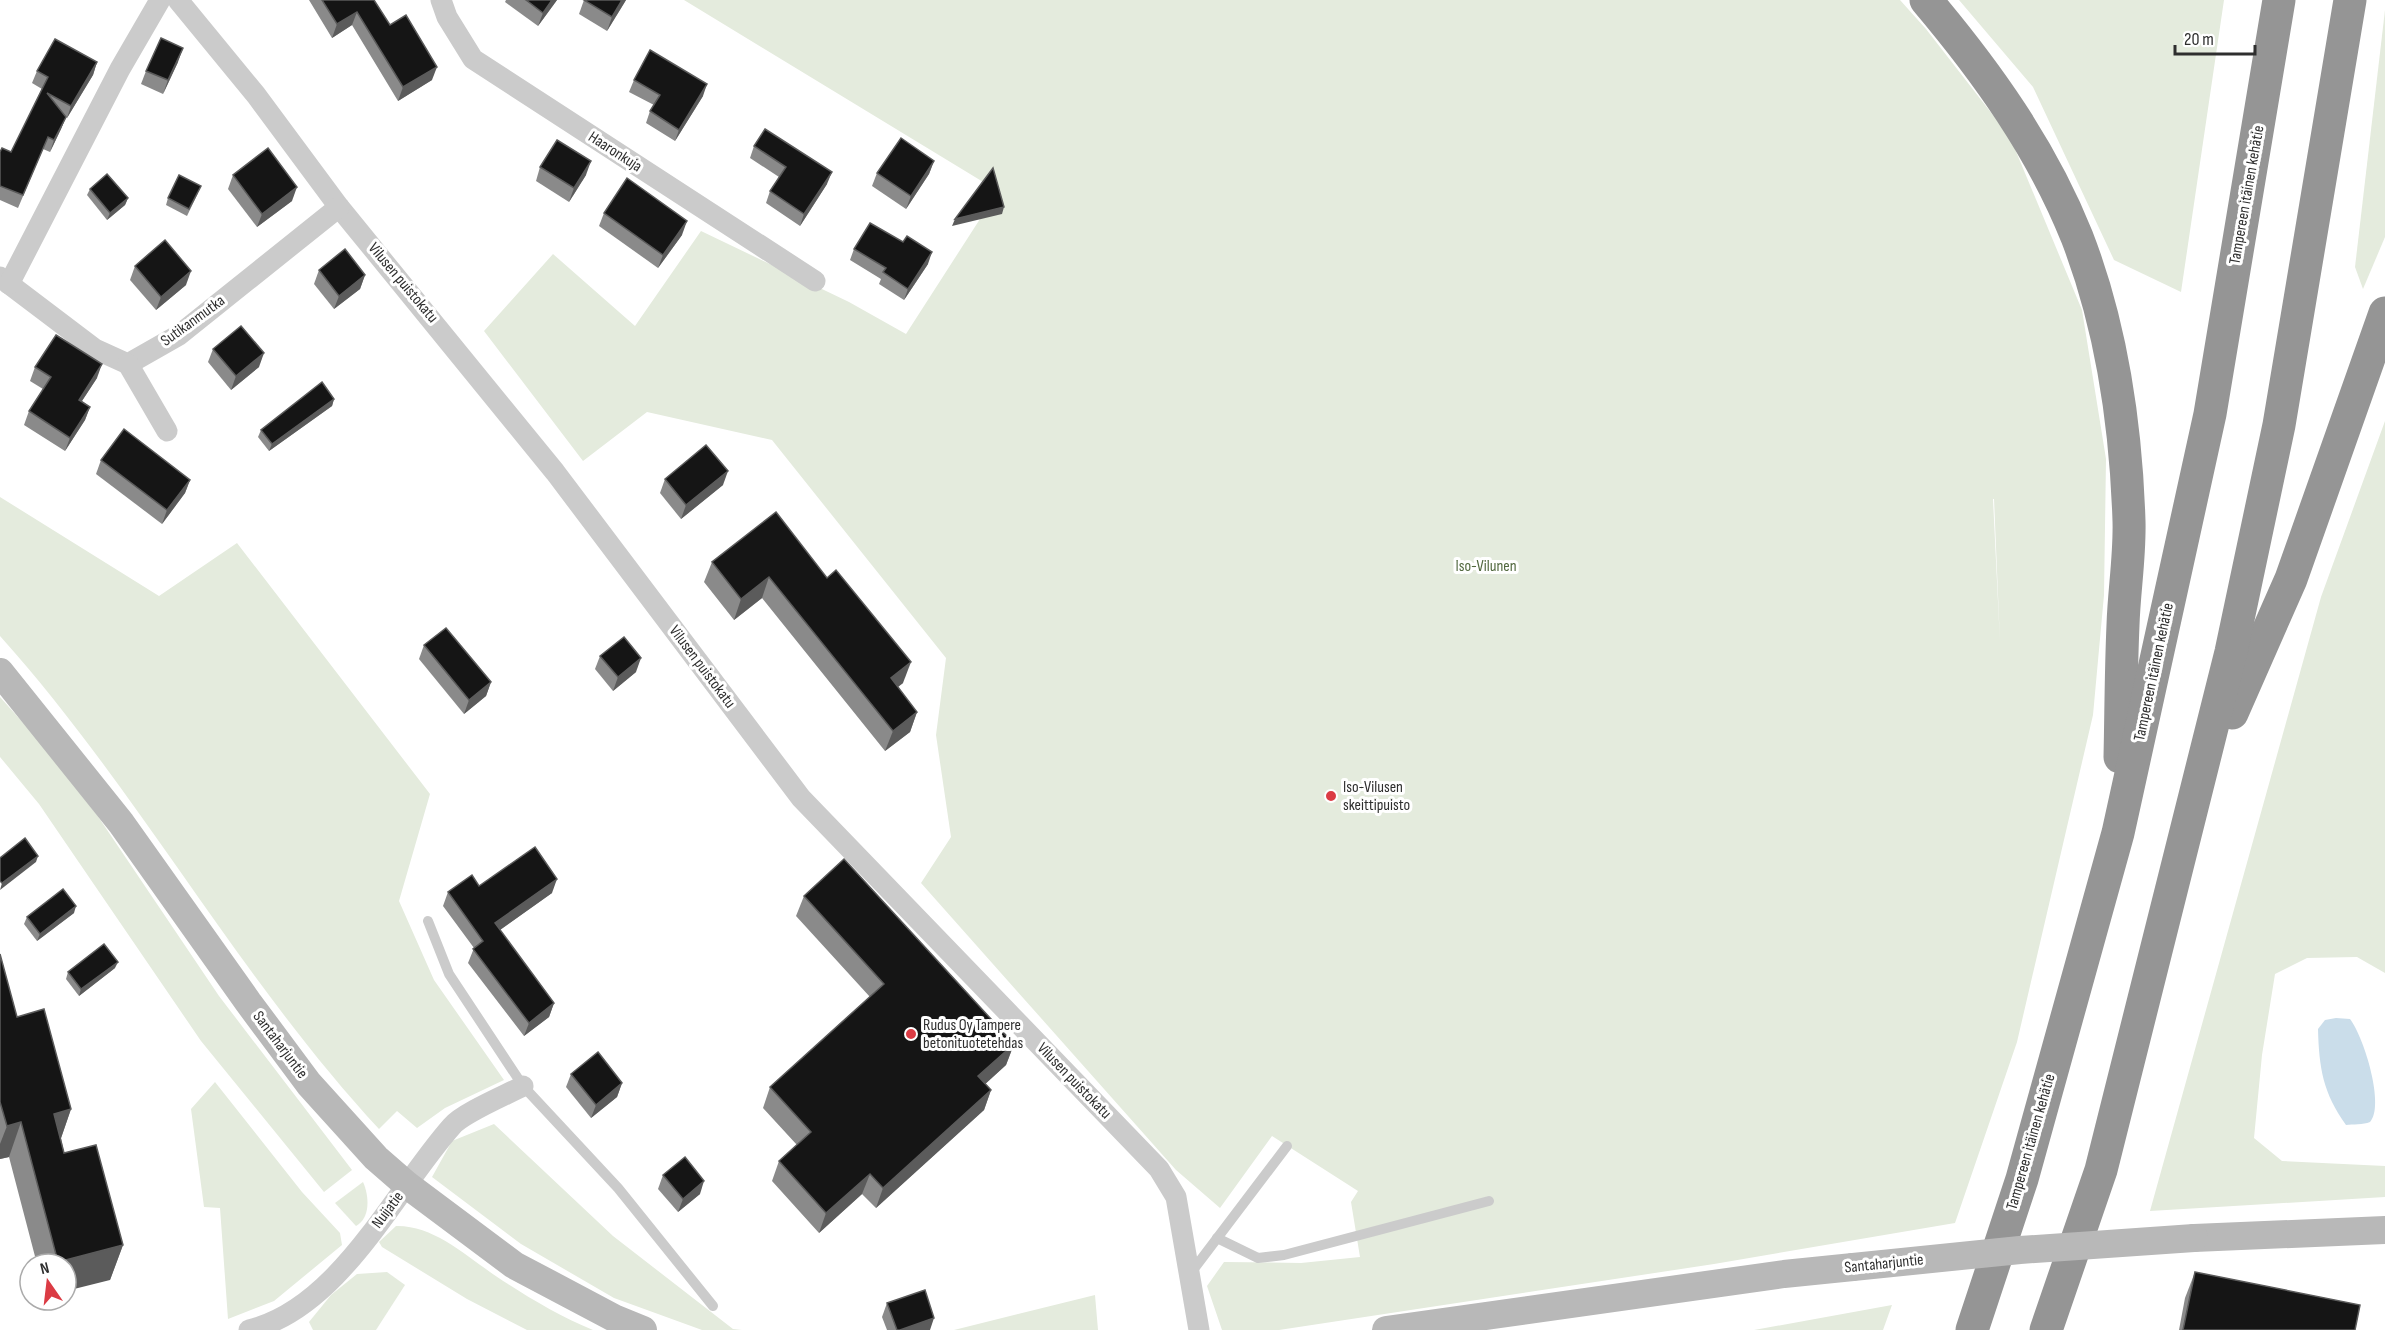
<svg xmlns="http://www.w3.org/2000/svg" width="2385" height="1330" font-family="'Sofia Sans Condensed',sans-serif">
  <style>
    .green { fill: #e4ebdd; fill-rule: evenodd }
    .water { fill: #caddea }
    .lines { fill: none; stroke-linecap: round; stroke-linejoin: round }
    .lane { stroke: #cbcbcb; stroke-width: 10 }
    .street { stroke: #cbcbcb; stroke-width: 21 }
    .secondary { stroke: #b8b8b8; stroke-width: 28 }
    .highway { stroke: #959595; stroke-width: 33 }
    .secondary-bridge { stroke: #b8b8b8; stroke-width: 28 }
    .wall { fill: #8a8a8a }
    .shaded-wall { fill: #5b5b5b }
    .building { fill: #151515; stroke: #5b5b5b; stroke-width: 1.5 }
    .poi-dot { fill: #db3b44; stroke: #fff; stroke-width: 2 }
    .labels { text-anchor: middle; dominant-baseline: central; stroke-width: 6; stroke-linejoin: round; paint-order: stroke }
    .street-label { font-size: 16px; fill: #2e2e2e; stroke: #fff }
    .park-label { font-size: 16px; fill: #51683e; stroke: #fff }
    .poi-label { font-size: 16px; fill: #2e2e2e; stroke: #fff; text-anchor: start }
  </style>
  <rect width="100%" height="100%" fill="#fff"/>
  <g class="green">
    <path d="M 684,0 L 1900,0 L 1926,29 L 2010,137 L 2082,310 L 2106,459 L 2104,595 L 2093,715 L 2017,1042 L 1955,1223 L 1714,1264 L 1279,1330 L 1222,1330 L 1207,1286 L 1224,1262 L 1301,1263 L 1360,1257 L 1351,1202 L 1358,1191 L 1272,1136 L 1220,1208 L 1176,1170 L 921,883 L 951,837 L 936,735 L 946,658 L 772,440 L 647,412 L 583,461 L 484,331 L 553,254 L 635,326 L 701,231 L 849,302 L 906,334 L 998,191 ZM 1993,499 L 1994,499 L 2000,643 Z"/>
    <path d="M 1959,0 L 2224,0 L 2181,292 L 2114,260 L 2033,87 Z"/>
    <path d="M 2385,10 L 2385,237 L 2363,289 L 2355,267 Z"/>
    <path d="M 2385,421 L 2385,973 L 2357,957 L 2307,958 L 2275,974 L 2262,1055 L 2254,1138 L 2282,1161 L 2385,1166 L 2385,1197 L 2150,1211 L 2321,597 Z"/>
    <path d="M 0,497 L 159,596 L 237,543 L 430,794 L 399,901 L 434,980 L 504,1080 L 445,1108 L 417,1128 L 397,1111 L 379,1129 C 238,977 139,791 0,636 Z"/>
    <path d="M 0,697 L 34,735 L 97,815 L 219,996 L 352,1170 L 324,1192 L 201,1041 L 39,804 L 0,757 Z"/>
    <path d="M 215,1082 L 302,1192 L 340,1233 L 342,1245 L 274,1301 L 228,1319 L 220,1208 L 204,1207 L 191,1109 Z"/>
    <path d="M 494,1124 L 613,1236 L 733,1329 L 742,1330 L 702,1330 L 614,1298 L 521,1244 L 432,1177 L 452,1141 Z"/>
    <path d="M 363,1182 C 369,1195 371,1218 356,1226 L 335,1203 Z"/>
    <path d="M 396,1226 C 438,1225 473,1263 508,1284 C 534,1301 564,1318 593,1330 L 527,1330 L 467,1299 L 382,1247 L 379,1242 Z"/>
    <path d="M 387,1272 L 405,1285 L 376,1330 L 313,1330 L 309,1322 L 331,1295 L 357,1274 Z"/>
    <path d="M 1095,1295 L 1098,1330 L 954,1330 Z"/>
    <path d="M 1892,1305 L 1883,1330 L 1754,1330 Z"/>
  </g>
  <path class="water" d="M 2336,1018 L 2350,1019 C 2365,1039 2385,1107 2370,1122 C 2363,1125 2353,1124 2346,1125 C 2323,1093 2319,1068 2318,1029 L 2325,1020 Z"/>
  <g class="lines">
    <g class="lane">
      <path d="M 428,921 L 449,974 L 523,1086 L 618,1188 L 713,1306"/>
      <path d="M 1217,1238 L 1258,1258 L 1284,1255 L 1489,1201"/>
      <path d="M 1190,1274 L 1287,1146"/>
    </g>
    <g class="street">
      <path d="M 178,0 L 256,95 L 339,207 L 555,472 L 801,798 L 1159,1169 L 1176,1197 L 1199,1330"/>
      <path d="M 441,0 L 447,17 L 473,59 L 815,281"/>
      <path d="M 0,277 L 95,349 L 128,364 L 179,335 L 339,207"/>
      <path d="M 9,284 L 120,69 L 160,0"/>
      <path d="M 128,364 L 167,431"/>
      <path d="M 249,1330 C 340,1308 394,1191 452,1126 C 463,1113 506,1095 523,1086"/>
    </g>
    <g class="secondary">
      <path d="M 0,672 L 121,823 L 248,1002 L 309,1084 L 376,1158 L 407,1185 L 514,1265 L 616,1319 L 643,1330"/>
      <path d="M 2194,1238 L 2385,1230"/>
      <path d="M 1386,1330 L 1784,1274 L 1853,1267"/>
    </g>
    <g class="highway">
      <path d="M 1926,0 C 1986,71 2042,149 2077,237 C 2111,325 2126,426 2129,521 C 2130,556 2124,591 2123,625 C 2121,669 2121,713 2120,757"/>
      <path d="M 2232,713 L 2291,579 L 2385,313"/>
      <path d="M 1972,1330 L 2022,1179 L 2118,833 L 2210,414 L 2279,0"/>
      <path d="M 2046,1330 L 2101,1170 L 2231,652 L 2279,425 L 2350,0"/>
    </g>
    <path class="secondary-bridge" d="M 1853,1267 L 2020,1250 L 2194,1238"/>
  </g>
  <g class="wall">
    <path d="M 309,0 L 374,0 L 390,25 L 432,80 L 398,101 L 352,25 L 332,38 Z"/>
    <path d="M 506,0 L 557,0 L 538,26 L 505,2 Z"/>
    <path d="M 584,0 L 626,0 L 607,31 L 579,14 Z"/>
    <path d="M 97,62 L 93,75 L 67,118 L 66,117 L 61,129 L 50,152 L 43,149 L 18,208 L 0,200 L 0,152 L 11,152 L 42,89 L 32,83 L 37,71 Z"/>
    <path d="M 178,62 L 163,94 L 141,84 L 146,71 Z"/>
    <path d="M 634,80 L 703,96 L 675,141 L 646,123 L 650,111 L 654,105 L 629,92 Z"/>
    <path d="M 754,146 L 827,184 L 800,226 L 766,203 L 770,191 L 779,177 L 750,158 Z"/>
    <path d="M 934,161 L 929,174 L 906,209 L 872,186 L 877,173 Z"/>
    <path d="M 540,167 L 586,175 L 569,202 L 536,181 Z"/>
    <path d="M 233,175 L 292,201 L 257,227 L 228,189 Z"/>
    <path d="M 90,189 L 128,198 L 125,205 L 107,220 L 87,195 Z"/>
    <path d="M 198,193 L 187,216 L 166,205 L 168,198 Z"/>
    <path d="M 604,213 L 682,235 L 658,268 L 599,226 Z"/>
    <path d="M 854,249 L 928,264 L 904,300 L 879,284 L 881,279 L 850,260 Z"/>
    <path d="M 135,266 L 186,285 L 156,310 L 130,280 Z"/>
    <path d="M 319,270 L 365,275 L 360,289 L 334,309 L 314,284 Z"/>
    <path d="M 213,349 L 259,367 L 231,390 L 208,362 Z"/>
    <path d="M 35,367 L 97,378 L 82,401 L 90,407 L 85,420 L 65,451 L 24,425 L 29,411 L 43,389 L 30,381 Z"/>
    <path d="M 334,399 L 332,406 L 269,451 L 258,437 L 261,430 Z"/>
    <path d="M 101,460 L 190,480 L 185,493 L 162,524 L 96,474 Z"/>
    <path d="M 665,479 L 723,485 L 681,519 L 660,493 Z"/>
    <path d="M 776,512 L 903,683 L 898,687 L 917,712 L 910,732 L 885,751 L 762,598 L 734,620 L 704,582 L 712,562 Z"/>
    <path d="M 424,645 L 491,682 L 486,696 L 464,714 L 419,659 Z"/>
    <path d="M 600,656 L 636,672 L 613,691 L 595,669 Z"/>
    <path d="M 479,886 L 552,893 L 500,930 L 554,1003 L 549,1017 L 524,1036 L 468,963 L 474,948 L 443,906 L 448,892 Z"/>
    <path d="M 804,896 L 1014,1044 L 1006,1065 L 985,1084 L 991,1090 L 984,1110 L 876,1208 L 862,1194 L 819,1233 L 772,1181 L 779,1161 L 797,1145 L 763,1108 L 770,1087 L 870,997 L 796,916 Z"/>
    <path d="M 74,913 L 37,941 L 24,924 L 27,917 Z"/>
    <path d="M 0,954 L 17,1017 L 71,1109 L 61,1138 L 64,1153 L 123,1245 L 110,1280 L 66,1264 L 37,1264 L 9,1157 L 0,1159 Z"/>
    <path d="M 115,968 L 79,996 L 66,979 L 68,972 Z"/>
    <path d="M 571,1074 L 622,1083 L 617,1097 L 591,1118 L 566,1087 Z"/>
    <path d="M 663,1175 L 700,1194 L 678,1212 L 658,1189 Z"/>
    <path d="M 2195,1272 L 2355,1330 L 2179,1330 L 2185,1298 Z"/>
    <path d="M 887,1303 L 930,1330 L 887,1330 L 882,1317 Z"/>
  </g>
  <g class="shaded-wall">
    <path d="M 552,0 L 557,0 L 538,26 L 543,13 Z"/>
    <path d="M 622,0 L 626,0 L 607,31 L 612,17 Z"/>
    <path d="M 357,12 L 352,25 L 332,38 L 337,24 Z"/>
    <path d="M 183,48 L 178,62 L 163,94 L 168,80 Z"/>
    <path d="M 97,62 L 93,75 L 67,118 L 71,106 Z"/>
    <path d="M 437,67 L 432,80 L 398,101 L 403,87 Z"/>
    <path d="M 707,84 L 703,96 L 675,141 L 679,130 Z"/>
    <path d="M 66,117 L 61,129 L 50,152 L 54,140 Z"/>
    <path d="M 591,161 L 586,175 L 569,202 L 574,188 Z"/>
    <path d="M 934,161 L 929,174 L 906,209 L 911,196 Z"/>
    <path d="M 832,172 L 827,184 L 800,226 L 804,214 Z"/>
    <path d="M 297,187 L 292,201 L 257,227 L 262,214 Z"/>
    <path d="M 128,198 L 125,205 L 107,220 L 110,213 Z"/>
    <path d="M 1004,207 L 1002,214 L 952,226 L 955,219 Z"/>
    <path d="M 687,221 L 682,235 L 658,268 L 663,255 Z"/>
    <path d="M 932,252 L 928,264 L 904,300 L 908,289 Z"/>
    <path d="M 191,271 L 186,285 L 156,310 L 161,297 Z"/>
    <path d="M 365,275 L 360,289 L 334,309 L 339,296 Z"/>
    <path d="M 264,353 L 259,367 L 231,390 L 236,376 Z"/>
    <path d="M 102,364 L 97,378 L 74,413 L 79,400 Z"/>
    <path d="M 334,399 L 332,406 L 269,451 L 272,444 Z"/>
    <path d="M 90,407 L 85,420 L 65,451 L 70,438 Z"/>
    <path d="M 728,471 L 723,485 L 681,519 L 686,505 Z"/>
    <path d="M 190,480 L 185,493 L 162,524 L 167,510 Z"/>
    <path d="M 769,577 L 762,598 L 734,620 L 741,599 Z"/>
    <path d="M 641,658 L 636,672 L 613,691 L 618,677 Z"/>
    <path d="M 911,662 L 903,683 L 883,698 L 891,678 Z"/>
    <path d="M 491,682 L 486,696 L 464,714 L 469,700 Z"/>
    <path d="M 917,712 L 910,732 L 885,751 L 893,731 Z"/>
    <path d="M 38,856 L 36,862 L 0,890 L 2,883 Z"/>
    <path d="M 557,879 L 552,893 L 490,937 L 495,923 Z"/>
    <path d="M 76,906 L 74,913 L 37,941 L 40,934 Z"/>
    <path d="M 118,962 L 115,968 L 79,996 L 81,989 Z"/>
    <path d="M 554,1003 L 549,1017 L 524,1036 L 529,1023 Z"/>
    <path d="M 1014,1044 L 1006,1065 L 971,1097 L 978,1076 Z"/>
    <path d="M 622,1083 L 617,1097 L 591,1118 L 596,1105 Z"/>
    <path d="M 991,1090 L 984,1110 L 876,1208 L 883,1188 Z"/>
    <path d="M 71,1109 L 59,1144 L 54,1114 Z"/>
    <path d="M 21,1122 L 9,1157 L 0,1159 L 0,1144 L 7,1126 Z"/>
    <path d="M 870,1174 L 862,1194 L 819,1233 L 826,1213 Z"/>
    <path d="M 704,1181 L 700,1194 L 678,1212 L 683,1199 Z"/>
    <path d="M 123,1245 L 110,1280 L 66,1291 L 66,1264 L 57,1264 L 58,1262 Z"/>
    <path d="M 934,1318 L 930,1330 L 900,1330 Z"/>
  </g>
  <g class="building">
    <path d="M 322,0 L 374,0 L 390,25 L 406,15 L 437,67 L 403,87 L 357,12 L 337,24 Z"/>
    <path d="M 526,0 L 552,0 L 543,13 Z"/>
    <path d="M 584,0 L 622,0 L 612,17 Z"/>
    <path d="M 161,38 L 183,48 L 168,80 L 146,71 Z"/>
    <path d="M 55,39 L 97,62 L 71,106 L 47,93 L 66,117 L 54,140 L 48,137 L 23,195 L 0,186 L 0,152 L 2,148 L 11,152 L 48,77 L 37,71 Z"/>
    <path d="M 650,50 L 707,84 L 679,130 L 650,111 L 660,95 L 634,80 Z"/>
    <path d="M 765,129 L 832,172 L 804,214 L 770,191 L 786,167 L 754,146 Z"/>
    <path d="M 901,138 L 934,161 L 911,196 L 877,173 Z"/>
    <path d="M 557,140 L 591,161 L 574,188 L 540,167 Z"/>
    <path d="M 268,148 L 297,187 L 262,214 L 233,175 Z"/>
    <path d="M 993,168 L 1004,207 L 955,219 Z"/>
    <path d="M 107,174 L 128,198 L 110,213 L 90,189 Z"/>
    <path d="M 179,175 L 201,186 L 189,209 L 168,198 Z"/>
    <path d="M 627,178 L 687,221 L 663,255 L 604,213 Z"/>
    <path d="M 870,223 L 903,242 L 907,236 L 932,252 L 908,289 L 883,272 L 886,268 L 854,249 Z"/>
    <path d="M 165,240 L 191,271 L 161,297 L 135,266 Z"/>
    <path d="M 345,249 L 365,275 L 339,296 L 319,270 Z"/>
    <path d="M 241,326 L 264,353 L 236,376 L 213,349 Z"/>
    <path d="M 56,335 L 102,364 L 79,400 L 90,407 L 70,438 L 29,411 L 51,377 L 35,367 Z"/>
    <path d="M 322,382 L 334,399 L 272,444 L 261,430 Z"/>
    <path d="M 124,429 L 190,480 L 167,510 L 101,460 Z"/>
    <path d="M 706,445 L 728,471 L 686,505 L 665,479 Z"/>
    <path d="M 776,512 L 827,578 L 836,570 L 911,662 L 891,678 L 917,712 L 893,731 L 769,577 L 741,599 L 712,562 Z"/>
    <path d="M 446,628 L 491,682 L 469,700 L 424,645 Z"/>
    <path d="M 624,637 L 641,658 L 618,677 L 600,656 Z"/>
    <path d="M 25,838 L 38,856 L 2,883 L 0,881 L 0,858 Z"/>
    <path d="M 535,847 L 557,879 L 495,923 L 554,1003 L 529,1023 L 473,949 L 483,941 L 448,892 L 472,875 L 479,886 Z"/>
    <path d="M 844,859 L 1014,1044 L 978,1076 L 991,1090 L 883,1188 L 870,1174 L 826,1213 L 779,1161 L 811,1132 L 770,1087 L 884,984 L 804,896 Z"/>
    <path d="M 63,889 L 76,906 L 40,934 L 27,917 Z"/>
    <path d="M 104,944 L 118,962 L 81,989 L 68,972 Z"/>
    <path d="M 0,954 L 17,1017 L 44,1009 L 71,1109 L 54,1114 L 64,1153 L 96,1145 L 123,1245 L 58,1262 L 21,1122 L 7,1126 L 0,1102 Z"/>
    <path d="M 598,1052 L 622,1083 L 596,1105 L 571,1074 Z"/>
    <path d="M 685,1157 L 704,1181 L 683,1199 L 663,1175 Z"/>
    <path d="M 2195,1272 L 2360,1305 L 2355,1330 L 2183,1330 Z"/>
    <path d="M 925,1290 L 934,1318 L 900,1330 L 897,1330 L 887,1303 Z"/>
  </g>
  <g class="poi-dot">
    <circle cx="1331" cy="796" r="6"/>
    <circle cx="911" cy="1034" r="6"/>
  </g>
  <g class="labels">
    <g class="street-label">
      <text transform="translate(615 152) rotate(33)">Haaronkuja</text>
      <text transform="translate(2247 195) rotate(-80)">Tampereen itäinen kehätie</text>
      <text transform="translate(403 283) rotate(50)">Vilusen puistokatu</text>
      <text transform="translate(193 321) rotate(-36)">Sutikanmutka</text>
      <text transform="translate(702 667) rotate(53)">Vilusen puistokatu</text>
      <text transform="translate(2154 672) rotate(-78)">Tampereen itäinen kehätie</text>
      <text transform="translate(280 1045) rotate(53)">Santaharjuntie</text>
      <text transform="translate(1074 1081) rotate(46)">Vilusen puistokatu</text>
      <text transform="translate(2031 1142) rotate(-74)">Tampereen itäinen kehätie</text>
      <text transform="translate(388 1210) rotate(-53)">Nuijatie</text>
      <text transform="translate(1884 1264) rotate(-6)">Santaharjuntie</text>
    </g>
    <g class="park-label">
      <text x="1486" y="566">Iso-Vilunen</text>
    </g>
    <g class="poi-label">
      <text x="1343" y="787">Iso-Vilusen<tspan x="1343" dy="18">skeittipuisto</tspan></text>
      <text x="923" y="1025">Rudus Oy Tampere<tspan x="923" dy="18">betonituotetehdas</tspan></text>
    </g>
  </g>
  <g transform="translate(48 1282) rotate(346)"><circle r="28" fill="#ffffff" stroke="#ababab" stroke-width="1.5"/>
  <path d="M0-4.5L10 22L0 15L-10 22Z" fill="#db3b44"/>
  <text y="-9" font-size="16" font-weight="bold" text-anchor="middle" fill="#2e2e2e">N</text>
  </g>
  <path d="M2175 45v9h80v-9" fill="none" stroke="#2e2e2e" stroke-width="3"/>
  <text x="2184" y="45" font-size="18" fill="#2e2e2e" stroke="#ffffff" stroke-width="4.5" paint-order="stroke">20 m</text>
</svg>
